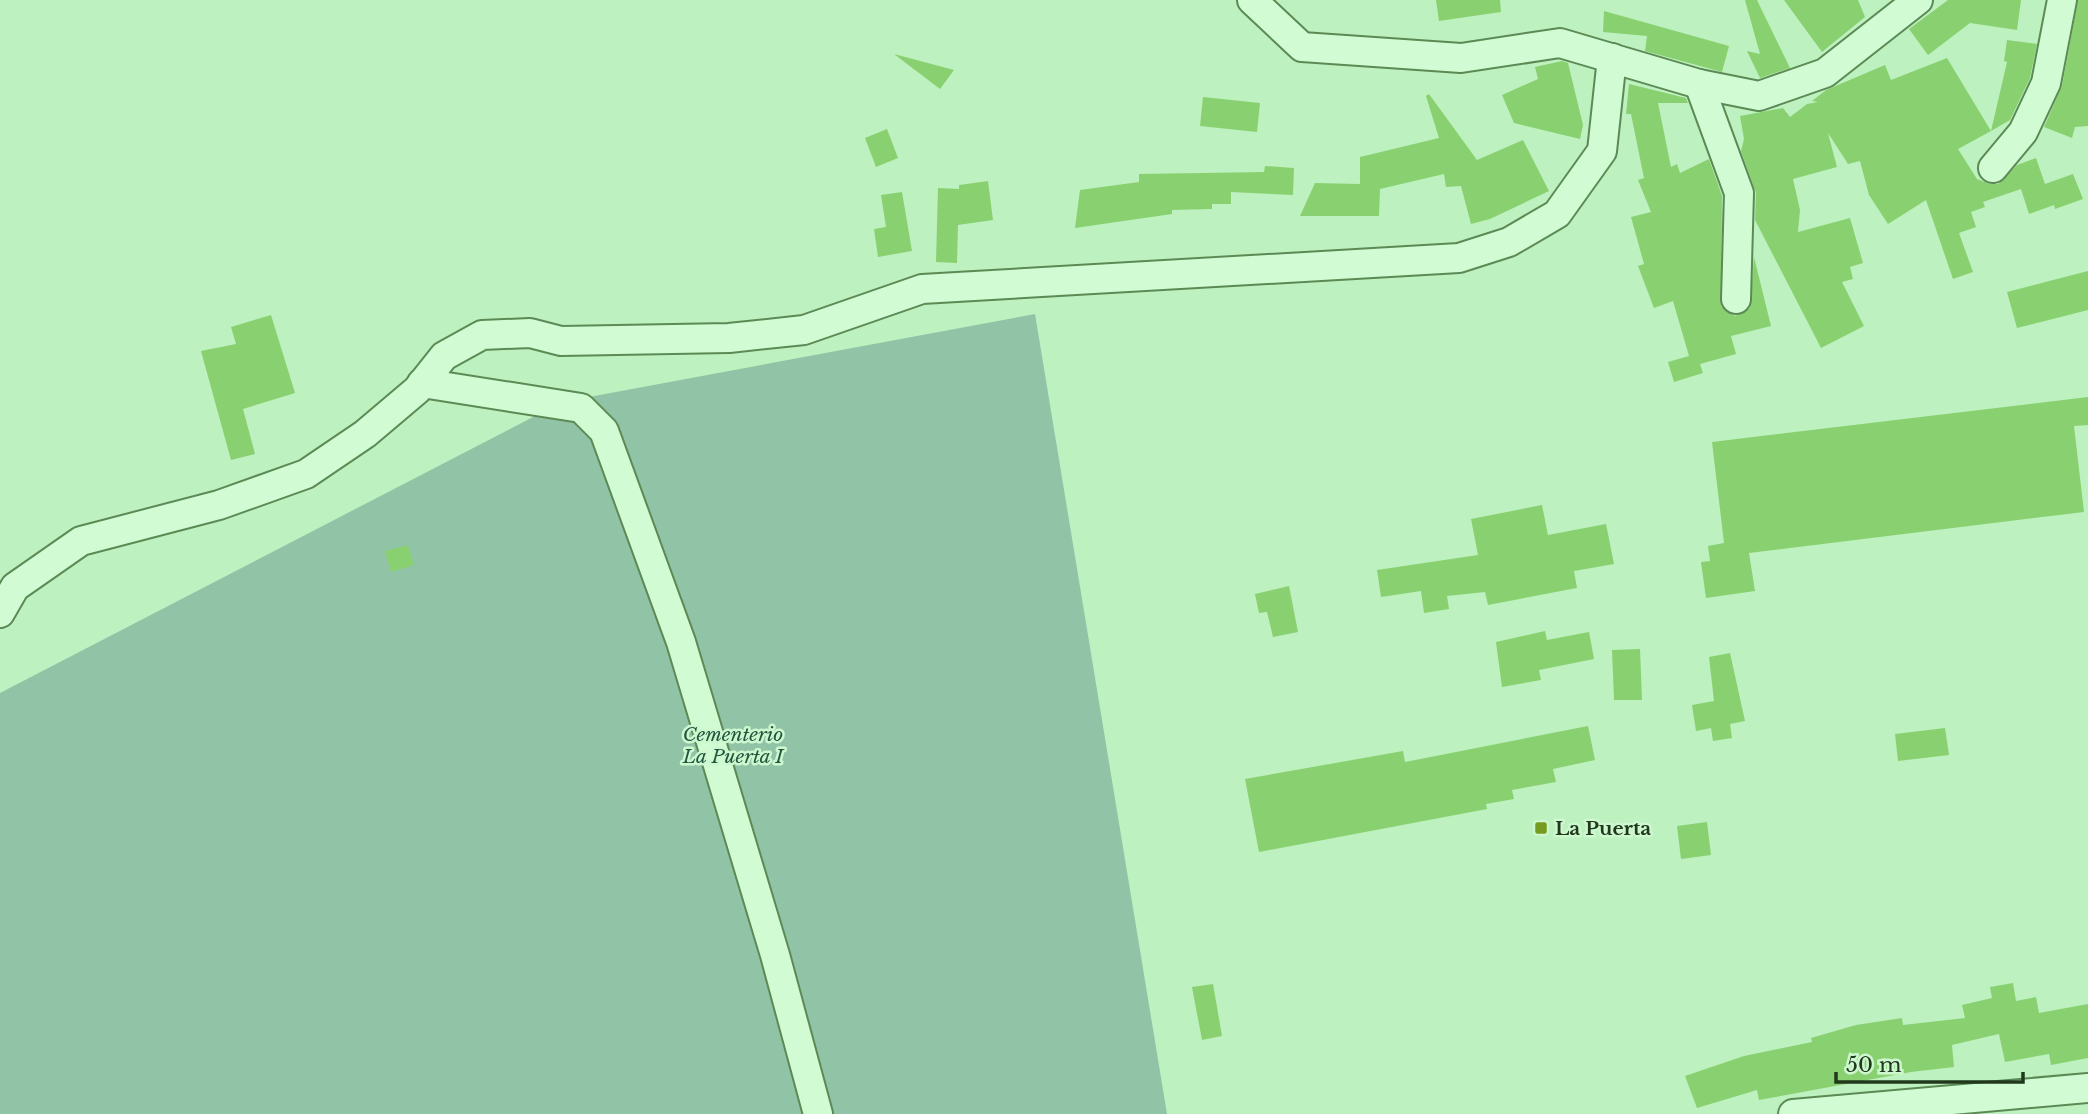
<svg xmlns="http://www.w3.org/2000/svg" width="2088" height="1114" font-family="'Libre Baskerville',serif">
  <style>
    .cemetery { fill: #91c3a7 }
    .building { fill: #89d170 }
    .lines { fill: none; stroke-linecap: round; stroke-linejoin: round }
    .minor-casing { stroke: #5c8a55; stroke-width: 32 }
    .minor { stroke: #d1fbd2; stroke-width: 28 }
    .poi-dot { fill: #759c21; stroke: #cdf8cf; stroke-width: 2.5 }
    .labels { text-anchor: middle; dominant-baseline: central; stroke-width: 5; stroke-linejoin: round; paint-order: stroke }
    .park-label { font-size: 19px; font-style: italic; fill: #20563f; stroke: #cdf8cf }
    .poi-label { font-size: 19px; font-weight: bold; fill: #20381b; stroke: #cdf8cf; text-anchor: start }
  </style>
  <rect width="100%" height="100%" fill="#bdf1bf"/>
  <path class="cemetery" d="M 1035,314 L 1167,1114 L 0,1114 L 0,693 L 562,402 Z"/>
  <g class="building">
    <path d="M 1436,0 L 1500,0 L 1501,12 L 1439,21 Z"/>
    <path d="M 1745,0 L 1757,0 L 1790,68 L 1760,78 L 1747,51 L 1760,54 Z"/>
    <path d="M 1784,0 L 1858,0 L 1865,17 L 1822,52 Z"/>
    <path d="M 1948,0 L 2021,0 L 2017,30 L 1970,23 L 1928,55 L 1909,29 Z"/>
    <path d="M 2078,0 L 2088,0 L 2088,126 L 2075,127 L 2072,138 L 2044,127 L 2062,86 Z"/>
    <path d="M 1604,11 L 1729,46 L 1722,72 L 1645,51 L 1647,36 L 1603,32 Z"/>
    <path d="M 2007,40 L 2037,44 L 2030,78 L 2010,120 L 1991,131 L 2007,62 L 2004,61 Z"/>
    <path d="M 894,54 L 954,70 L 940,89 Z"/>
    <path d="M 1947,58 L 1991,131 L 1958,149 L 1977,179 L 1990,184 L 1998,184 L 2017,165 L 2036,158 L 2045,184 L 2073,174 L 2083,199 L 2055,209 L 2054,205 L 2029,214 L 2021,189 L 1983,202 L 1985,207 L 1971,212 L 1976,227 L 1959,233 L 1973,272 L 1953,279 L 1926,200 L 1888,224 L 1869,195 L 1860,161 L 1848,164 L 1828,133 L 1837,167 L 1793,179 L 1800,210 L 1798,232 L 1850,218 L 1863,263 L 1850,267 L 1853,279 L 1842,282 L 1864,326 L 1821,348 L 1755,220 L 1756,193 L 1741,151 L 1744,139 L 1740,116 L 1783,108 L 1790,117 L 1807,104 L 1818,102 L 1812,101 L 1826,90 L 1885,65 L 1891,80 Z"/>
    <path d="M 1562,61 L 1568,63 L 1583,125 L 1580,139 L 1514,123 L 1502,95 L 1538,79 L 1535,67 Z"/>
    <path d="M 1629,84 L 1686,98 L 1688,103 L 1658,103 L 1671,167 L 1677,164 L 1680,173 L 1709,159 L 1722,196 L 1721,306 L 1735,316 L 1750,308 L 1754,257 L 1771,326 L 1731,336 L 1736,354 L 1700,364 L 1703,373 L 1674,382 L 1668,362 L 1689,356 L 1673,301 L 1654,308 L 1638,266 L 1644,264 L 1631,217 L 1651,212 L 1638,180 L 1644,178 L 1631,114 L 1626,114 Z"/>
    <path d="M 1429,94 L 1477,160 L 1523,140 L 1549,191 L 1490,219 L 1471,224 L 1461,186 L 1446,187 L 1444,174 L 1380,189 L 1379,216 L 1300,216 L 1315,183 L 1360,184 L 1360,157 L 1439,138 L 1426,96 Z"/>
    <path d="M 1203,97 L 1260,103 L 1257,132 L 1200,126 Z"/>
    <path d="M 887,129 L 898,158 L 876,167 L 865,138 Z"/>
    <path d="M 1265,166 L 1294,168 L 1293,195 L 1231,192 L 1231,204 L 1212,204 L 1212,209 L 1172,210 L 1172,214 L 1075,228 L 1080,190 L 1139,182 L 1139,174 L 1264,172 Z"/>
    <path d="M 988,181 L 993,220 L 958,225 L 957,263 L 936,262 L 938,188 L 959,189 L 959,185 Z"/>
    <path d="M 902,192 L 912,251 L 878,257 L 874,229 L 886,227 L 881,195 Z"/>
    <path d="M 2088,271 L 2088,310 L 2017,328 L 2007,292 Z"/>
    <path d="M 271,315 L 295,393 L 243,409 L 255,454 L 231,460 L 201,351 L 236,344 L 231,327 Z"/>
    <path d="M 2088,397 L 2088,425 L 2074,426 L 2084,512 L 1749,553 L 1755,591 L 1706,598 L 1701,562 L 1710,561 L 1708,546 L 1724,543 L 1712,442 Z"/>
    <path d="M 1542,505 L 1548,535 L 1606,524 L 1614,564 L 1574,571 L 1577,588 L 1488,605 L 1485,592 L 1447,596 L 1449,609 L 1424,613 L 1421,591 L 1381,597 L 1377,570 L 1478,555 L 1471,519 Z"/>
    <path d="M 408,545 L 414,565 L 391,572 L 385,551 Z"/>
    <path d="M 1289,586 L 1298,632 L 1273,637 L 1267,612 L 1259,613 L 1255,594 Z"/>
    <path d="M 1545,631 L 1547,640 L 1589,632 L 1594,659 L 1539,670 L 1541,680 L 1502,687 L 1496,642 Z"/>
    <path d="M 1640,649 L 1642,700 L 1614,700 L 1612,650 Z"/>
    <path d="M 1730,653 L 1745,721 L 1730,724 L 1732,738 L 1713,741 L 1711,728 L 1696,731 L 1692,705 L 1714,701 L 1709,657 Z"/>
    <path d="M 1588,726 L 1595,760 L 1553,769 L 1556,782 L 1512,790 L 1514,799 L 1486,804 L 1487,809 L 1259,852 L 1245,779 L 1403,751 L 1405,762 Z"/>
    <path d="M 1945,728 L 1949,755 L 1898,761 L 1895,734 Z"/>
    <path d="M 1707,822 L 1711,855 L 1681,859 L 1677,826 Z"/>
    <path d="M 2013,983 L 2016,1001 L 2036,997 L 2039,1013 L 2088,1004 L 2088,1058 L 2051,1065 L 2049,1054 L 2005,1062 L 1999,1034 L 1952,1045 L 1954,1067 L 1911,1072 L 1759,1100 L 1757,1090 L 1697,1108 L 1685,1076 L 1744,1056 L 1812,1042 L 1811,1038 L 1856,1025 L 1902,1018 L 1903,1025 L 1965,1018 L 1962,1005 L 1992,998 L 1990,987 Z"/>
    <path d="M 1213,984 L 1222,1036 L 1202,1040 L 1192,987 Z"/>
  </g>
  <g class="lines">
    <defs>
      <g id="minor">
        <path d="M 1252,0 L 1302,47 L 1461,58 L 1560,43 L 1699,84 L 1759,96 L 1825,73 L 1918,0"/>
        <path d="M 1699,84 L 1739,193 L 1736,299"/>
        <path d="M 1993,168 L 2023,132 L 2046,83 L 2062,0"/>
        <path d="M 422,383 L 581,408 L 604,431 L 681,642 L 775,955 L 818,1114"/>
        <path d="M 0,613 L 15,587 L 81,541 L 219,505 L 306,474 L 365,434 L 417,390 L 444,356 L 482,335 L 530,333 L 561,341 L 729,338 L 804,330 L 922,289 L 1459,258 L 1509,242 L 1557,214 L 1602,151 L 1612,58"/>
        <path d="M 1793,1114 L 2088,1088"/>
      </g>
    </defs>
    <use href="#minor" class="minor-casing"/>
    <use href="#minor" class="minor"/>
  </g>
  <rect class="poi-dot" x="1534" y="821" width="14" height="14" rx="3.5"/>
  <g class="labels">
    <g class="park-label">
      <text x="733" y="734">Cementerio<tspan x="733" dy="22">La Puerta I</tspan></text>
    </g>
    <g class="poi-label">
      <text x="1555" y="828">La Puerta</text>
    </g>
  </g>
  <path d="M1836 1072v10h187v-10" fill="none" stroke="#20381b" stroke-width="3.5"/>
  <text x="1846" y="1072" font-size="21" fill="#20381b" stroke="#cdf8cf" stroke-width="5" paint-order="stroke">50 m</text>
</svg>
